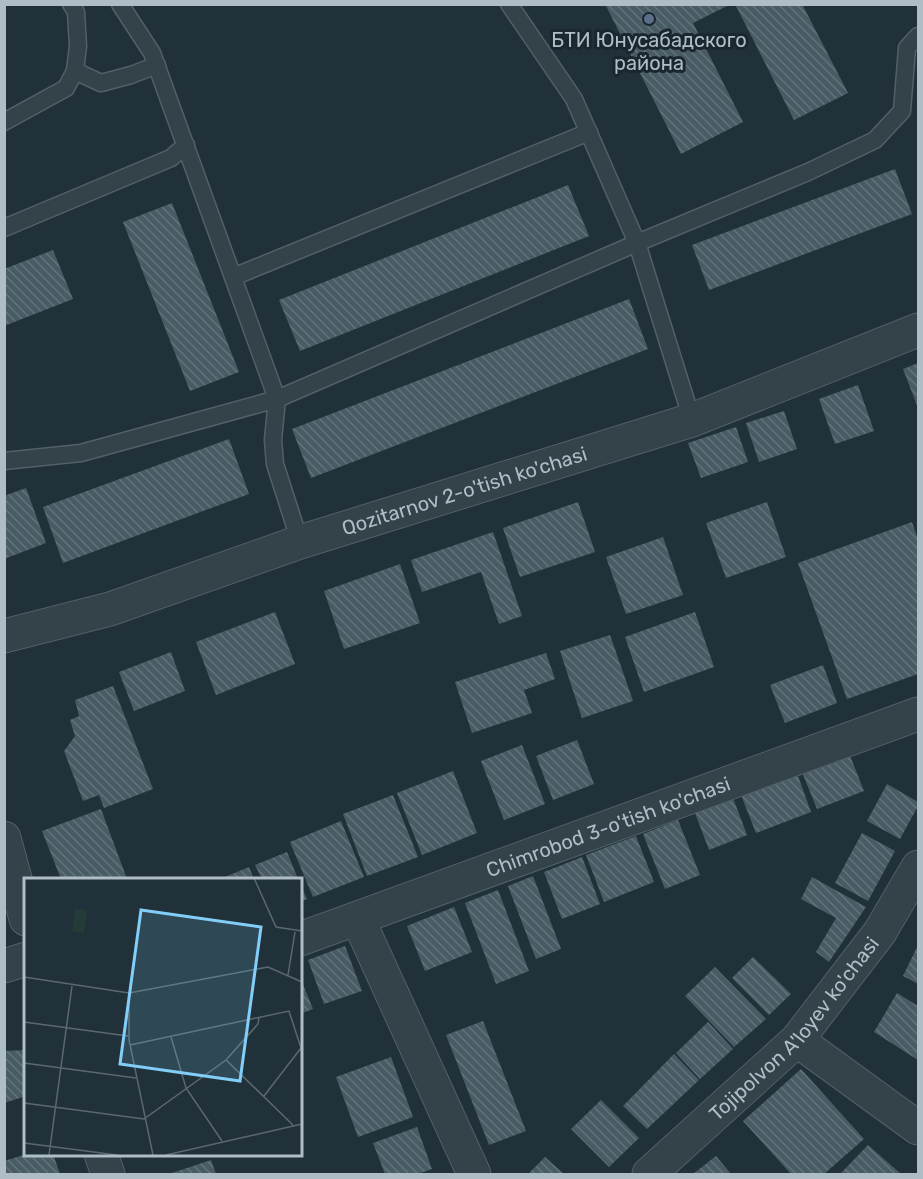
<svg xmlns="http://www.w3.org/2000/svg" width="923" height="1179" font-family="Rubik,sans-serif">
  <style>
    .building { fill: url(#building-back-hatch) }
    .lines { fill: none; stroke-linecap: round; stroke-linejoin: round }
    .lane-casing { stroke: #526067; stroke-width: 19 }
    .street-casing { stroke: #526067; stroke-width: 35 }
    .lane { stroke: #344249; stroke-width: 16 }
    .street { stroke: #344249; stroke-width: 33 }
    .service-dot { fill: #5c6f8a; stroke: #1a272e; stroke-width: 2 }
    .labels { text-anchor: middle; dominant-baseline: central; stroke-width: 6; stroke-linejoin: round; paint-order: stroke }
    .poi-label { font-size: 20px; fill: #afbec6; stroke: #1a272e }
    .street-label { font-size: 20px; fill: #afbec6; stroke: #1a272e }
    .inset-road { fill: none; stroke: #5a6971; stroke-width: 1.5 }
    .view { fill: #82cef8; fill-opacity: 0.15; stroke: #82cef8; stroke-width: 3 }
    .inset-edge { fill: none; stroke: #afbec6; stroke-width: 3 }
  </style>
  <defs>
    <pattern id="building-back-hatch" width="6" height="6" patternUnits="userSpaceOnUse" patternTransform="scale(1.5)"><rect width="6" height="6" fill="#495c65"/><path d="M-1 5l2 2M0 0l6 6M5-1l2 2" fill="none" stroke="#61727a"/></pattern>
  </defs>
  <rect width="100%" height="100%" fill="#213139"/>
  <g class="building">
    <path d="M 605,4 L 731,4 L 693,23 L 743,122 L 681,154 Z"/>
    <path d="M 735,4 L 802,4 L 848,93 L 794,120 Z"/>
    <path d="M 895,169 L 912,214 L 709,290 L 692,245 Z"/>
    <path d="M 568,185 L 589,236 L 300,351 L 279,300 Z"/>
    <path d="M 172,203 L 239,372 L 190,391 L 123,222 Z"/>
    <path d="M 53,250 L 73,299 L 4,326 L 4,269 Z"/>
    <path d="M 629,299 L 648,349 L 311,478 L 292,429 Z"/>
    <path d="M 918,363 L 918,408 L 903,369 Z"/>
    <path d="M 858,385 L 874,431 L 835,444 L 819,399 Z"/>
    <path d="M 784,411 L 797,449 L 759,462 L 746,423 Z"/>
    <path d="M 736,427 L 748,462 L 701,478 L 688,443 Z"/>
    <path d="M 229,439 L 249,494 L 63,563 L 43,507 Z"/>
    <path d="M 26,488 L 46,543 L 4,559 L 4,496 Z"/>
    <path d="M 578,502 L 595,552 L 520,577 L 503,528 Z"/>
    <path d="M 767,502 L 786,557 L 726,578 L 706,523 Z"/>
    <path d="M 912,522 L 918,540 L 918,674 L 847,699 L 798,563 Z"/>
    <path d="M 493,532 L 522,616 L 499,624 L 481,572 L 422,592 L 411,560 Z"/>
    <path d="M 663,537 L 683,595 L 626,614 L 606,557 Z"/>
    <path d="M 400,564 L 420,623 L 344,649 L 324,591 Z"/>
    <path d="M 275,612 L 295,664 L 216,695 L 196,642 Z"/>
    <path d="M 695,612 L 714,667 L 644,692 L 625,637 Z"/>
    <path d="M 610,635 L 633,701 L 582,718 L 560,651 Z"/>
    <path d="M 171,652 L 185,691 L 134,711 L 119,672 Z"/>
    <path d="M 546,653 L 555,679 L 524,690 L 532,713 L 472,733 L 455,682 Z"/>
    <path d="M 823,665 L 837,703 L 785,723 L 770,685 Z"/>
    <path d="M 113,686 L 153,789 L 104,808 L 99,795 L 83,801 L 64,751 L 75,736 L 70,720 L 79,716 L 75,700 Z"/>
    <path d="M 577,740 L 594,784 L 553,800 L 536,756 Z"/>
    <path d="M 522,745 L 545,804 L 504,820 L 481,761 Z"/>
    <path d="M 849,753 L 864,791 L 817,809 L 802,772 Z"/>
    <path d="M 453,771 L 477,833 L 422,855 L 397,793 Z"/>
    <path d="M 797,773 L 811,812 L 756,833 L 741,795 Z"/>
    <path d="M 887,784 L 918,802 L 918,806 L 900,839 L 867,821 Z"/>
    <path d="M 393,795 L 418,857 L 367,876 L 343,814 Z"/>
    <path d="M 733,798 L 747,835 L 709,850 L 695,813 Z"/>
    <path d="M 101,809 L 127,879 L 61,879 L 42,831 Z"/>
    <path d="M 678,820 L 700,875 L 665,889 L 643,834 Z"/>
    <path d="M 341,821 L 364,877 L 313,897 L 290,842 Z"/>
    <path d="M 862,833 L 895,851 L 868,901 L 835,883 Z"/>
    <path d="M 636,836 L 654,882 L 604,902 L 586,855 Z"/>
    <path d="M 287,852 L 298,879 L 262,879 L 255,865 Z"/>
    <path d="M 582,857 L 600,904 L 562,919 L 544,872 Z"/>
    <path d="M 249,867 L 254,879 L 220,879 Z"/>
    <path d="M 533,876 L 561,949 L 536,959 L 508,886 Z"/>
    <path d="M 812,877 L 866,907 L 829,962 L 816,952 L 836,918 L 801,899 Z"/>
    <path d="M 300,883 L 307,899 L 300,902 Z"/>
    <path d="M 498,890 L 529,971 L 496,984 L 465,903 Z"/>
    <path d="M 454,907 L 472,952 L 425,971 L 407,926 Z"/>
    <path d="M 918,945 L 918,984 L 903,976 Z"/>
    <path d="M 345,946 L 362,991 L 324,1004 L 308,960 Z"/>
    <path d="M 753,957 L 791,994 L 769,1015 L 732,978 Z"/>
    <path d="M 715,967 L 766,1019 L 734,1047 L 685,996 Z"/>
    <path d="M 300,977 L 313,1009 L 300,1014 Z"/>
    <path d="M 897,993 L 918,1006 L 918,1060 L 874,1032 Z"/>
    <path d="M 483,1021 L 526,1131 L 489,1145 L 446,1035 Z"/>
    <path d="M 708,1022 L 733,1049 L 700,1079 L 676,1053 Z"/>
    <path d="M 26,1050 L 26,1096 L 4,1103 L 4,1051 Z"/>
    <path d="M 674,1054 L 699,1080 L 647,1129 L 623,1106 Z"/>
    <path d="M 391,1057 L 413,1117 L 358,1137 L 336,1077 Z"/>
    <path d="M 801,1069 L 864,1139 L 824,1174 L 791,1174 L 743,1121 Z"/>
    <path d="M 601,1100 L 639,1138 L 609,1167 L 571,1129 Z"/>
    <path d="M 417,1127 L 432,1169 L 418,1174 L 385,1174 L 373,1143 Z"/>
    <path d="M 868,1145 L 901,1174 L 840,1174 Z"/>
    <path d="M 27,1154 L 53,1154 L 60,1174 L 4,1174 L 4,1161 Z"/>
    <path d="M 716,1156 L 731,1174 L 693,1174 Z"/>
    <path d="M 545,1157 L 564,1174 L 528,1174 Z"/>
    <path d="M 211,1160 L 216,1174 L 169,1174 Z"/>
  </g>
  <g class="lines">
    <defs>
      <g id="lane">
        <path d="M 509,4 L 574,99 L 637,243 L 692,420"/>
        <path d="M 75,71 L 101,83 L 131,75 L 157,65"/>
        <path d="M 4,122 L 66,88 L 75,71 L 78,46 L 76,12 L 71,4"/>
        <path d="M 4,228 L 171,158 L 186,145"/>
        <path d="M 233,277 L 589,132"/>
        <path d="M 4,461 L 81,453 L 277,399 L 152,53 L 120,4"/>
        <path d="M 300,542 L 275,464 L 273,440 L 277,399 L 637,243 L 808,172 L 875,140 L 902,111 L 907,48 L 918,36"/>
      </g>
      <g id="street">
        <path id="s1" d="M 4,636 L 110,609 L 300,542 L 692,420 L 918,330"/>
        <path d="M 4,838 L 26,919"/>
        <path d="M 358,919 L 474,1174"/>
        <path id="s2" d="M 300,939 L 918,714"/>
        <path d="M 4,966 L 26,959"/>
        <path d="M 797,1040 L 918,1128"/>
        <path d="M 101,1154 L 108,1174"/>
        <path id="s3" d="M 649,1174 L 797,1040 L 880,932 L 918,867"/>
      </g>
    </defs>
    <use href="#lane" class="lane-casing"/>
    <use href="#street" class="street-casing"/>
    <use href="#lane" class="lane"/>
    <use href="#street" class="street"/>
  </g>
  <circle class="service-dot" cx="649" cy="19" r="6"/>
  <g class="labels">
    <g class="poi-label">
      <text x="649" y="40">БТИ Юнусабадского<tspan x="649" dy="23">района</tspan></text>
    </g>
    <g class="street-label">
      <text stroke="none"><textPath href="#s1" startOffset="483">Qozitarnov 2-o'tish ko'chasi</textPath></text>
      <text stroke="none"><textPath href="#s2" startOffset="328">Chimrobod 3-o'tish ko'chasi</textPath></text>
      <text stroke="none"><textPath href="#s3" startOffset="206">Tojipolvon A'loyev ko'chasi</textPath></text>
    </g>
  </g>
  <g transform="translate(24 878)">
    <rect width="278" height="278" fill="#213139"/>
    <path d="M 51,31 L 63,32 L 60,55 L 48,53 Z" fill="#243c38"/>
    <path class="inset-road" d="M 230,0 L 252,49 L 278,53M 264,97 L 271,54M 0,99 L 105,115 L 244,89 L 278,104M 105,115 L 105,162 L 129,277M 0,144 L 104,158M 147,159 L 162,210 L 198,263M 106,167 L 265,133 L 277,170 L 240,218M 202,182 L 269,247M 0,185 L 112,200M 0,225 L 120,241 L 202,182 L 234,146 L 235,140M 0,265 L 93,277M 25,277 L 48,108M 142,277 L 278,246"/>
    <path class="view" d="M 117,32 L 237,49 L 216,203 L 96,186 Z"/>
    <rect width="278" height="278" class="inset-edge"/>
  </g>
  <rect width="923" height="1179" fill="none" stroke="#afbec6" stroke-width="12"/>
</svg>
